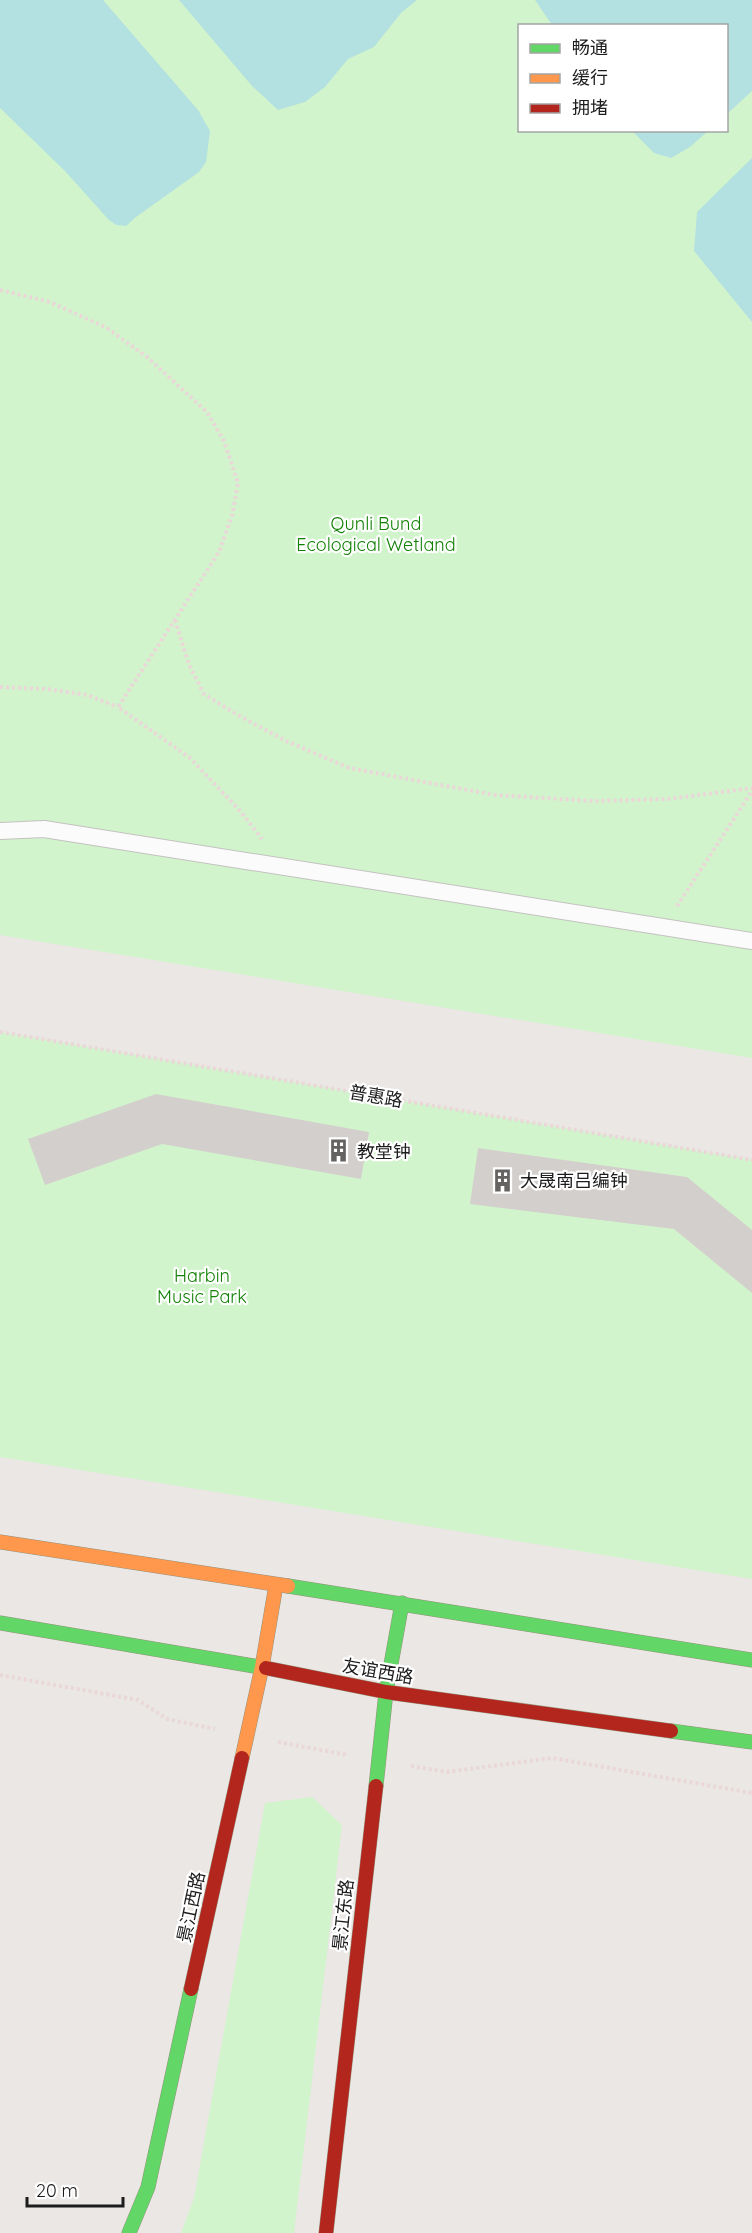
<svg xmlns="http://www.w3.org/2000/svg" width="752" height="2233" font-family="Quicksand,'Noto Sans SC',sans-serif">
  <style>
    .park { fill: #d2f4cc; fill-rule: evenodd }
    .water { fill: #b3e0e1 }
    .building { fill: #d3cfcc }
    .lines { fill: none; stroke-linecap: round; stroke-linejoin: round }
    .lane-casing { stroke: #c3c2c0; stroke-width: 18 }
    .fast-casing { stroke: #95927c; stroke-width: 15 }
    .slow-casing { stroke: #95927c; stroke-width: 15 }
    .jam-casing { stroke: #95927c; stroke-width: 15 }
    .path { stroke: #ead7d8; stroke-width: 4; stroke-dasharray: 3 3; stroke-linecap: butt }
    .lane { stroke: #fcfbfb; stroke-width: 16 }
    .fast { stroke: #63d668; stroke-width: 14 }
    .slow { stroke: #ff974d; stroke-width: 14 }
    .jam { stroke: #b3261e; stroke-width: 14 }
    .labels { text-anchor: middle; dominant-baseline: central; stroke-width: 4.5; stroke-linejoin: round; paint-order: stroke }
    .park-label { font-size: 18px; fill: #108103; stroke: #fff }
    .street-label { font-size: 18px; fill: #1c1c1c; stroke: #fff }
    .poi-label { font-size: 18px; fill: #1c1c1c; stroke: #fff; text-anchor: start }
  </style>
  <rect width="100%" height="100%" fill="#eae7e4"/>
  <g class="park">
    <path d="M 0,0 L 752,0 L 752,1058 L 0,935 ZM 520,26 L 726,26 L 726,130 L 520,130 Z"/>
    <path d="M 0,1032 L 752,1160 L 752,1579 L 0,1457 Z"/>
    <path d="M 312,1797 L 342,1825 L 294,2233 L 181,2233 L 194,2198 L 265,1803 Z"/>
  </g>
  <g class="water">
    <path d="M 0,0 L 103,0 L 198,110 L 210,131 L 206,162 L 199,172 L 136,217 L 126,226 L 116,225 L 108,219 L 65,171 L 0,108 Z"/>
    <path d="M 179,0 L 417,0 L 401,13 L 374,47 L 348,59 L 325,87 L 305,102 L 278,110 L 252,86 Z"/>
    <path d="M 535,0 L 752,0 L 752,91 L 727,114 L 726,26 L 552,25 Z"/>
    <path d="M 632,131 L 708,131 L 690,147 L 671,158 L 654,153 Z"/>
    <path d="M 752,158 L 752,322 L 694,251 L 697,212 Z"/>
  </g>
  <g class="building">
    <path d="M 156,1094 L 369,1132 L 361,1179 L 162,1144 L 45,1185 L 28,1139 Z"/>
    <path d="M 478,1148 L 687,1177 L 752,1230 L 752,1293 L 674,1229 L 470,1204 Z"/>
  </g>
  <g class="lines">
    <defs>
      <path id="lane" d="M 0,831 L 44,829 L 752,941"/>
      <g id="fast">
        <path d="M 288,1586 L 752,1660"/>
        <path d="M 0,1623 L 266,1668"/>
        <path d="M 671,1731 L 752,1742"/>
        <path d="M 376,1786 L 386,1692 L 402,1603"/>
        <path d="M 129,2233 L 148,2187 L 191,1989"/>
      </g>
      <g id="slow">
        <path d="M 0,1542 L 288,1586"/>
        <path d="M 242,1758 L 262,1667 L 276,1585"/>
      </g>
      <g id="jam">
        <path d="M 266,1668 L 386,1692 L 671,1731"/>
        <path d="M 191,1989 L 242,1758"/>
        <path d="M 326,2233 L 376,1786"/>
      </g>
    </defs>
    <use href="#lane" class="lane-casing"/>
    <use href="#fast" class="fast-casing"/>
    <use href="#slow" class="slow-casing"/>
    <use href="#jam" class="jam-casing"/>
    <g class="path">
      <path d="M 0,290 L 50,302 L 107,328 L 147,357 L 207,412 L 224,441 L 238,483 L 232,516 L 219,552 L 118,707 L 190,758 L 241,812 L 262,839"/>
      <path d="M 175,620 L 189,665 L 204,694 L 236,714 L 286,741 L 349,768 L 495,795 L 593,801 L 668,799 L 752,788"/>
      <path d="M 0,687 L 47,689 L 87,695 L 118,707"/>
      <path d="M 677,906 L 752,791"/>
      <path d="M 0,1032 L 752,1160"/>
      <path d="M 0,1675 L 138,1700 L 167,1719 L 215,1729"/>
      <path d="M 278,1742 L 348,1755"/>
      <path d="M 411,1766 L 447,1772 L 552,1758 L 752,1793"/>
    </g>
    <use href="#lane" class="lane"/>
    <use href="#fast" class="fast"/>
    <use href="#slow" class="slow"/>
    <use href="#jam" class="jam"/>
  </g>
  <defs>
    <symbol id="building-bare" viewBox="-9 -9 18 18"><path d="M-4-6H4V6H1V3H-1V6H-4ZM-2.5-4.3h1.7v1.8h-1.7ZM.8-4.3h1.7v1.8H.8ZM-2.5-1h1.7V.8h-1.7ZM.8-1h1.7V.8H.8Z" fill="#646362" stroke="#fff" stroke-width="2.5" paint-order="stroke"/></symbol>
  </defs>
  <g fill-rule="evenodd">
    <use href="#building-bare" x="322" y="1134" width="33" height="33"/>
    <use href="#building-bare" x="486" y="1164" width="33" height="33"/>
  </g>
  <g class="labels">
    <g class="park-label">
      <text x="376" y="523">Qunli Bund<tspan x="376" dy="21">Ecological Wetland</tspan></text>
      <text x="202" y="1275">Harbin<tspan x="202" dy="21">Music Park</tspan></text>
    </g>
    <g class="street-label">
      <text transform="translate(376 1096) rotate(10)">普惠路</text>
      <text transform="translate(378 1671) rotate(10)">友谊西路</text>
      <text transform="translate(191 1907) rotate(-78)">景江西路</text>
      <text transform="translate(343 1915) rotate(-84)">景江东路</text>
    </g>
    <g class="poi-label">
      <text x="357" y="1151">教堂钟</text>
      <text x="520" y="1180">大晟南吕编钟</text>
    </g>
  </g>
  <rect x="518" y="24" width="210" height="108" fill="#ffffff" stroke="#a4a4a4" stroke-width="1.5"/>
  <rect x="530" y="44" width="30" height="9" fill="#63d668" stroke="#a4a4a4" stroke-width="1.5"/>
  <text x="572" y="54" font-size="18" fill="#1c1c1c">畅通</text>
  <rect x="530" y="74" width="30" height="9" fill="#ff974d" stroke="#a4a4a4" stroke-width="1.5"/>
  <text x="572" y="84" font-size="18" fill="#1c1c1c">缓行</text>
  <rect x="530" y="104" width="30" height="9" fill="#b3261e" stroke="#a4a4a4" stroke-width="1.5"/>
  <text x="572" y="114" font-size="18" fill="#1c1c1c">拥堵</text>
  <path d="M27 2197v9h96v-9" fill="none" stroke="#1c1c1c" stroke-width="3"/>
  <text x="36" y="2197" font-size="18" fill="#1c1c1c" stroke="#ffffff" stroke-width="4.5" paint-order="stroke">20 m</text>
</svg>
